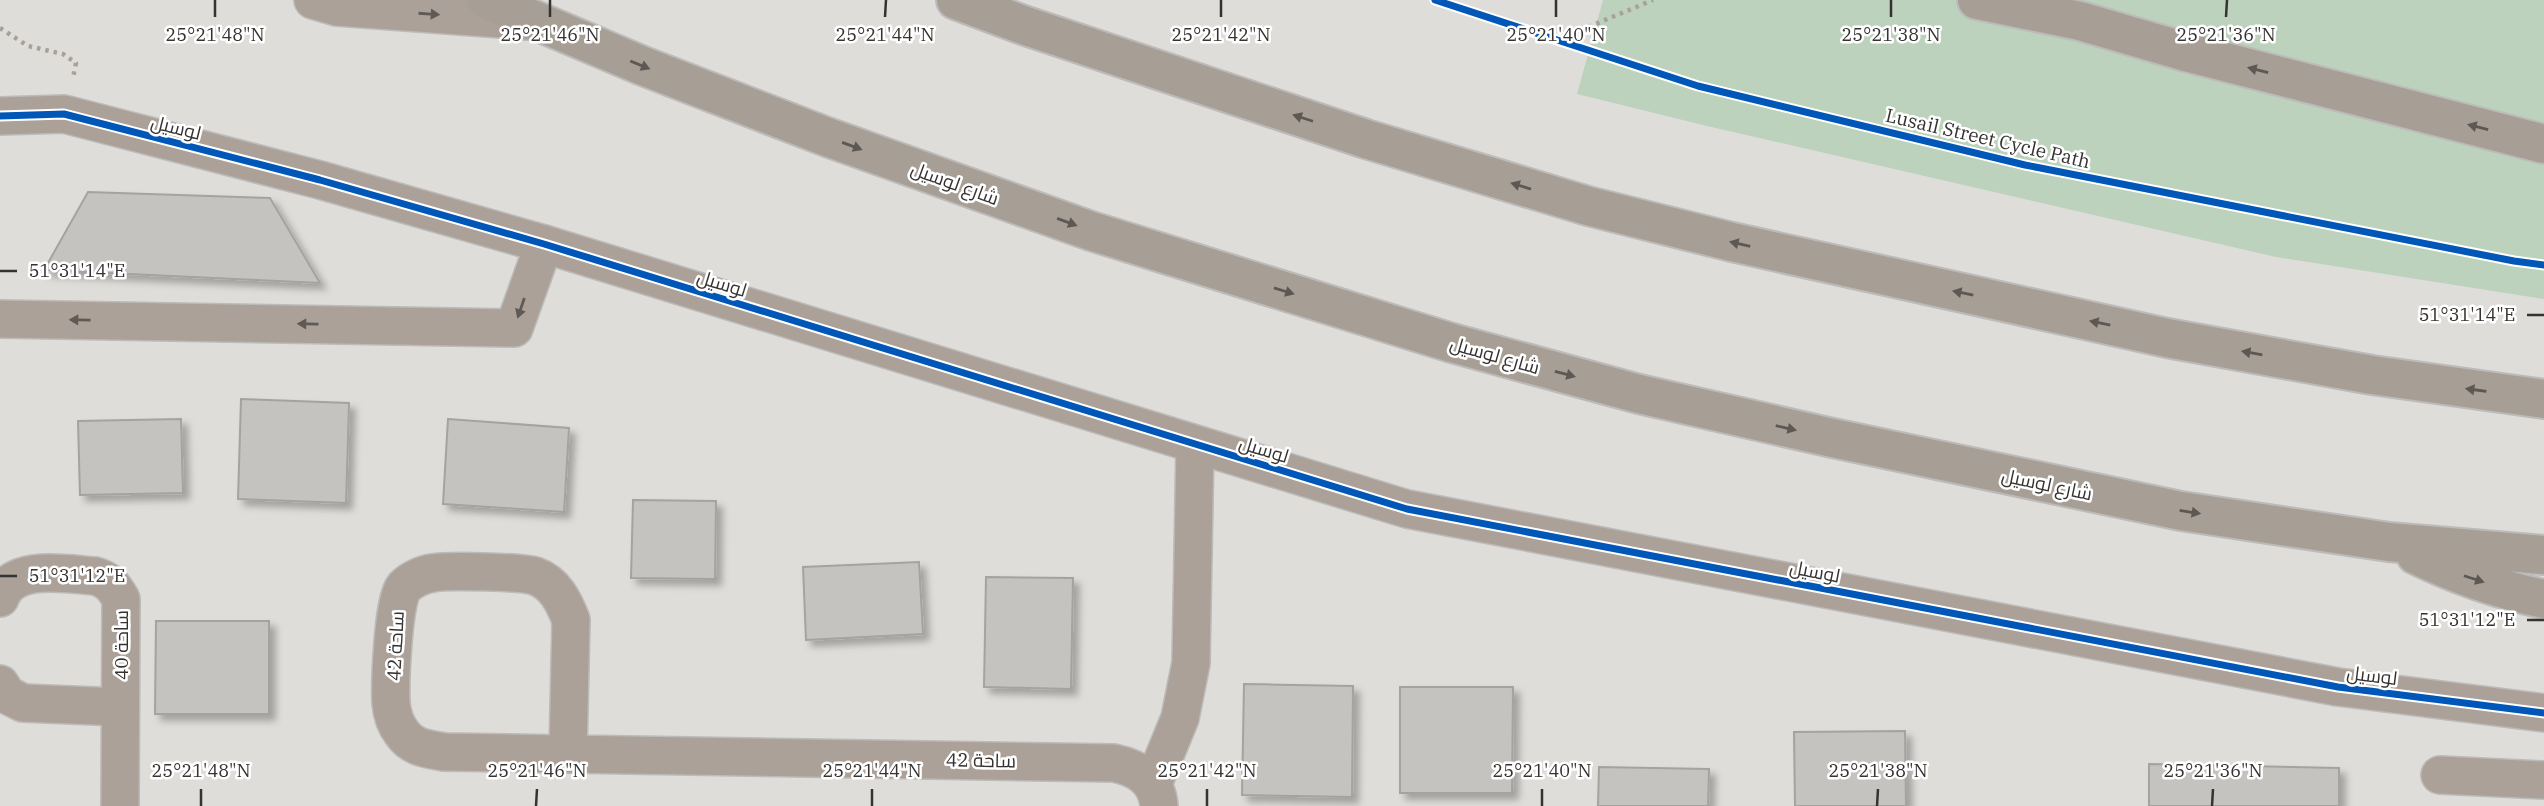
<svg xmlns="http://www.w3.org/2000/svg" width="2544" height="806" font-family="'IBM Plex Serif',Cairo,serif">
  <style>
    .green { fill: #bcd2bd }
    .building { fill: #c5c3c0; stroke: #a4a3a0; stroke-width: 2; filter: url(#shadow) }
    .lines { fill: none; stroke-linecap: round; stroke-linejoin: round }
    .minor-casing { stroke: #bcbbb9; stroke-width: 40 }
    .highway-casing { stroke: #bcbbb9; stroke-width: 42 }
    .path { stroke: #a8a19a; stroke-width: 4.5; stroke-dasharray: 3.5 5; stroke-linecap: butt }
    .minor { stroke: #aca199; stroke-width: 37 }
    .highway { stroke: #a79e96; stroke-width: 38 }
    .cycleway-casing { stroke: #fff; stroke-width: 11 }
    .cycleway { stroke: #0057b8; stroke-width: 7 }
    .oneway { fill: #5f5a55 }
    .oneway2 { fill: #5d5854 }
    .ticks { fill: none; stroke: #353331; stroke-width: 2.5 }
    .labels { text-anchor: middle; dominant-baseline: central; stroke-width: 5; stroke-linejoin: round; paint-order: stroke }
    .street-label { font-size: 19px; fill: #353331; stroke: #fff }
    .ticks-label { font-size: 18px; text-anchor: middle; fill: #353331; stroke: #fff; stroke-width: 5; stroke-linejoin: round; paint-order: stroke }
  </style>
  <defs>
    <filter id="shadow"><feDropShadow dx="6" dy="6" stdDeviation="3.5" flood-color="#0004"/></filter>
  </defs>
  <rect width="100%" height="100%" fill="#dfddda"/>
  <path class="green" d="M 1603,0 L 2544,0 L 2544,299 L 2276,257 L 1707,126 L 1577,94 Z"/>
  <g class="building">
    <path d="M 88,192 L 270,198 L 320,283 L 44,270 Z"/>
    <path d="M 241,399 L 349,403 L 346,503 L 238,499 Z"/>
    <path d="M 181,419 L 183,493 L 80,495 L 78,421 Z"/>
    <path d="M 448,419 L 569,428 L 564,512 L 443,504 Z"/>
    <path d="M 633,500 L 716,501 L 715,579 L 631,578 Z"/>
    <path d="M 919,562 L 923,634 L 806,640 L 803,567 Z"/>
    <path d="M 986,577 L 1073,578 L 1071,689 L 984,687 Z"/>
    <path d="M 156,621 L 269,621 L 269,714 L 155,714 Z"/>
    <path d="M 1244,684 L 1353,686 L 1352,797 L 1242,795 Z"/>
    <path d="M 1400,687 L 1513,687 L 1512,793 L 1400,793 Z"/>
    <path d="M 1905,731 L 1906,806 L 1795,806 L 1794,732 Z"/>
    <path d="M 2149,764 L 2339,768 L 2339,806 L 2149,806 Z"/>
    <path d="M 1599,767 L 1709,769 L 1708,806 L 1598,806 Z"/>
  </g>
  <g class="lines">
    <defs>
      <g id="minor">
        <path d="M 313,0 L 337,7 L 527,21"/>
        <path d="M 0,116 L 64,114 L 320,180 L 544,244 L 1407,509 L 2338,687 L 2544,713"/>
        <path d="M 0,319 L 514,328 L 544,244"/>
        <path d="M 0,598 C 12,563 66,574 95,576 C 109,580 114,587 121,599 L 120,806"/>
        <path d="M 0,684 L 7,695 L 23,703 L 120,707"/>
        <path d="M 568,753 L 571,620 C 564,602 555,583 535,576 C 522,572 447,570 433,573 C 423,574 411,580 404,587 C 393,599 390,684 391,703 C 392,714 395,724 402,733 C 412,748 428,749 444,752 L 1114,763 C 1138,768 1157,780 1159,806"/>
        <path d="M 2440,775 L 2544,780"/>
        <path d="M 1153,784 L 1180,718 L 1191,663 L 1195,445"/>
      </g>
      <g id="highway">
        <path d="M 487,0 L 643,66 L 827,137 L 1091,231 L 1452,343 L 1639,394 L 1828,437 L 2181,511 L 2389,542 L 2544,555"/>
        <path d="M 956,0 L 1026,26 L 1366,139 L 1588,206 L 1732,242 L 2167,338 L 2372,375 L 2544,399"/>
        <path d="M 1977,0 L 2080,21 L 2186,52 L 2544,144"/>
        <path d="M 2416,555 C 2457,575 2500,590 2544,599"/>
      </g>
    </defs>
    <use href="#minor" class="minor-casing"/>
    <use href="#highway" class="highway-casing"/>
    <g class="path">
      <path d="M 0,28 L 28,46 L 63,54 L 76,63 L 73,78"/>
      <path d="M 1557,40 L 1653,0"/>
    </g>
    <use href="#minor" class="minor"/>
    <use href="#highway" class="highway"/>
    <defs>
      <g id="cycleway">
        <path d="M 1435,0 L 1698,86 L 2025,165 L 2514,261 L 2544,265"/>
        <path d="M 0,116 L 64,114 L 320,180 L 544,244 L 1407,509 L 2338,687 L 2544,713"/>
      </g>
    </defs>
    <use href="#cycleway" class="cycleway-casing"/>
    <use href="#cycleway" class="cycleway"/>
  </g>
  <defs><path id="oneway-solid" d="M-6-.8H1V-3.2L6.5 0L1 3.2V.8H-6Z" transform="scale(1.75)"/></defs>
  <g class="oneway">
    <use href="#oneway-solid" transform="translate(429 14) rotate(4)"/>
    <use href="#oneway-solid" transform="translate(521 308) rotate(109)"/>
    <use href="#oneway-solid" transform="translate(80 320) rotate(-179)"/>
    <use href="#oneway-solid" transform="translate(308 324) rotate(-179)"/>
  </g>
  <g class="oneway2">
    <use href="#oneway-solid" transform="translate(640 65) rotate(22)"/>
    <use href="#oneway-solid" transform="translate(2258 70) rotate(-166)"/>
    <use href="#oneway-solid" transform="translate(1303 118) rotate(-162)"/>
    <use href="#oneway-solid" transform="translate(2478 127) rotate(-166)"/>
    <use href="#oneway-solid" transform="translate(852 146) rotate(20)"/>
    <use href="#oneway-solid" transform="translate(1521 186) rotate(-163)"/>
    <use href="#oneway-solid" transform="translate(1067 222) rotate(20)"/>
    <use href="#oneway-solid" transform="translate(1740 244) rotate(-167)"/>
    <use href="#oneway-solid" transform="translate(1284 291) rotate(17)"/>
    <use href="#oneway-solid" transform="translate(1963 293) rotate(-168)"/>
    <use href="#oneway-solid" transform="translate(2100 323) rotate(-168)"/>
    <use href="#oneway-solid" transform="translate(2252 353) rotate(-170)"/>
    <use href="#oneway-solid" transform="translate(1565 374) rotate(15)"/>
    <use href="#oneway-solid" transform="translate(2476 390) rotate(-172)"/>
    <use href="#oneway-solid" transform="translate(1786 428) rotate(13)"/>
    <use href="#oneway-solid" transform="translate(2190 512) rotate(9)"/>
    <use href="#oneway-solid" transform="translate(2474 579) rotate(18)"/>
  </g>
  <path class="ticks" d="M 215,17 L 215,0M 550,17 L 550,0M 885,17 L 886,0M 1221,17 L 1221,0M 1556,17 L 1556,0M 1891,17 L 1891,0M 2226,17 L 2227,0M 0,271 L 17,271M 2527,315 L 2544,315M 0,576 L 17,576M 2527,620 L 2544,620M 201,806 L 201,789M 536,806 L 537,789M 872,806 L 872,789M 1207,806 L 1207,789M 1542,806 L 1542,789M 1877,806 L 1878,789M 2212,806 L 2213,789"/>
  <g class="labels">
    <g class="street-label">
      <text transform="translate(176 127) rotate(14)">لوسيل</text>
      <text transform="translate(1988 138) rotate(13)">Lusail Street Cycle Path</text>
      <text transform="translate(955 183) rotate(20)">شارع لوسيل</text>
      <text transform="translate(722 283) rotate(17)">لوسيل</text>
      <text transform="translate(1495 355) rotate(16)">شارع لوسيل</text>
      <text transform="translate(1264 449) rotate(17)">لوسيل</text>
      <text transform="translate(2047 484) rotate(12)">شارع لوسيل</text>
      <text transform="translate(1815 571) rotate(11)">لوسيل</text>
      <text transform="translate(121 645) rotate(-90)">ساحة 40</text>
      <text transform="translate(395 646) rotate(-87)">ساحة 42</text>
      <text transform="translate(2372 675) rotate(7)">لوسيل</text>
      <text transform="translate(981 760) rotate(1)">ساحة 42</text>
    </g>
  </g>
  <g class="ticks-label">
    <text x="215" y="41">25°21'48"N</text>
    <text x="550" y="41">25°21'46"N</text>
    <text x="885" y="41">25°21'44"N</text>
    <text x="1221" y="41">25°21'42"N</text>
    <text x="1556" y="41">25°21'40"N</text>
    <text x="1891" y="41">25°21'38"N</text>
    <text x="2226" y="41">25°21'36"N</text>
    <text x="77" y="277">51°31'14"E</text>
    <text x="2467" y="321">51°31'14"E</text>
    <text x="77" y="582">51°31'12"E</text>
    <text x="2467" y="626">51°31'12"E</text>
    <text x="201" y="777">25°21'48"N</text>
    <text x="537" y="777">25°21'46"N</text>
    <text x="872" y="777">25°21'44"N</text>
    <text x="1207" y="777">25°21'42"N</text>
    <text x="1542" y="777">25°21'40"N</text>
    <text x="1878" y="777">25°21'38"N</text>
    <text x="2213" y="777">25°21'36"N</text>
  </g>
</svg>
